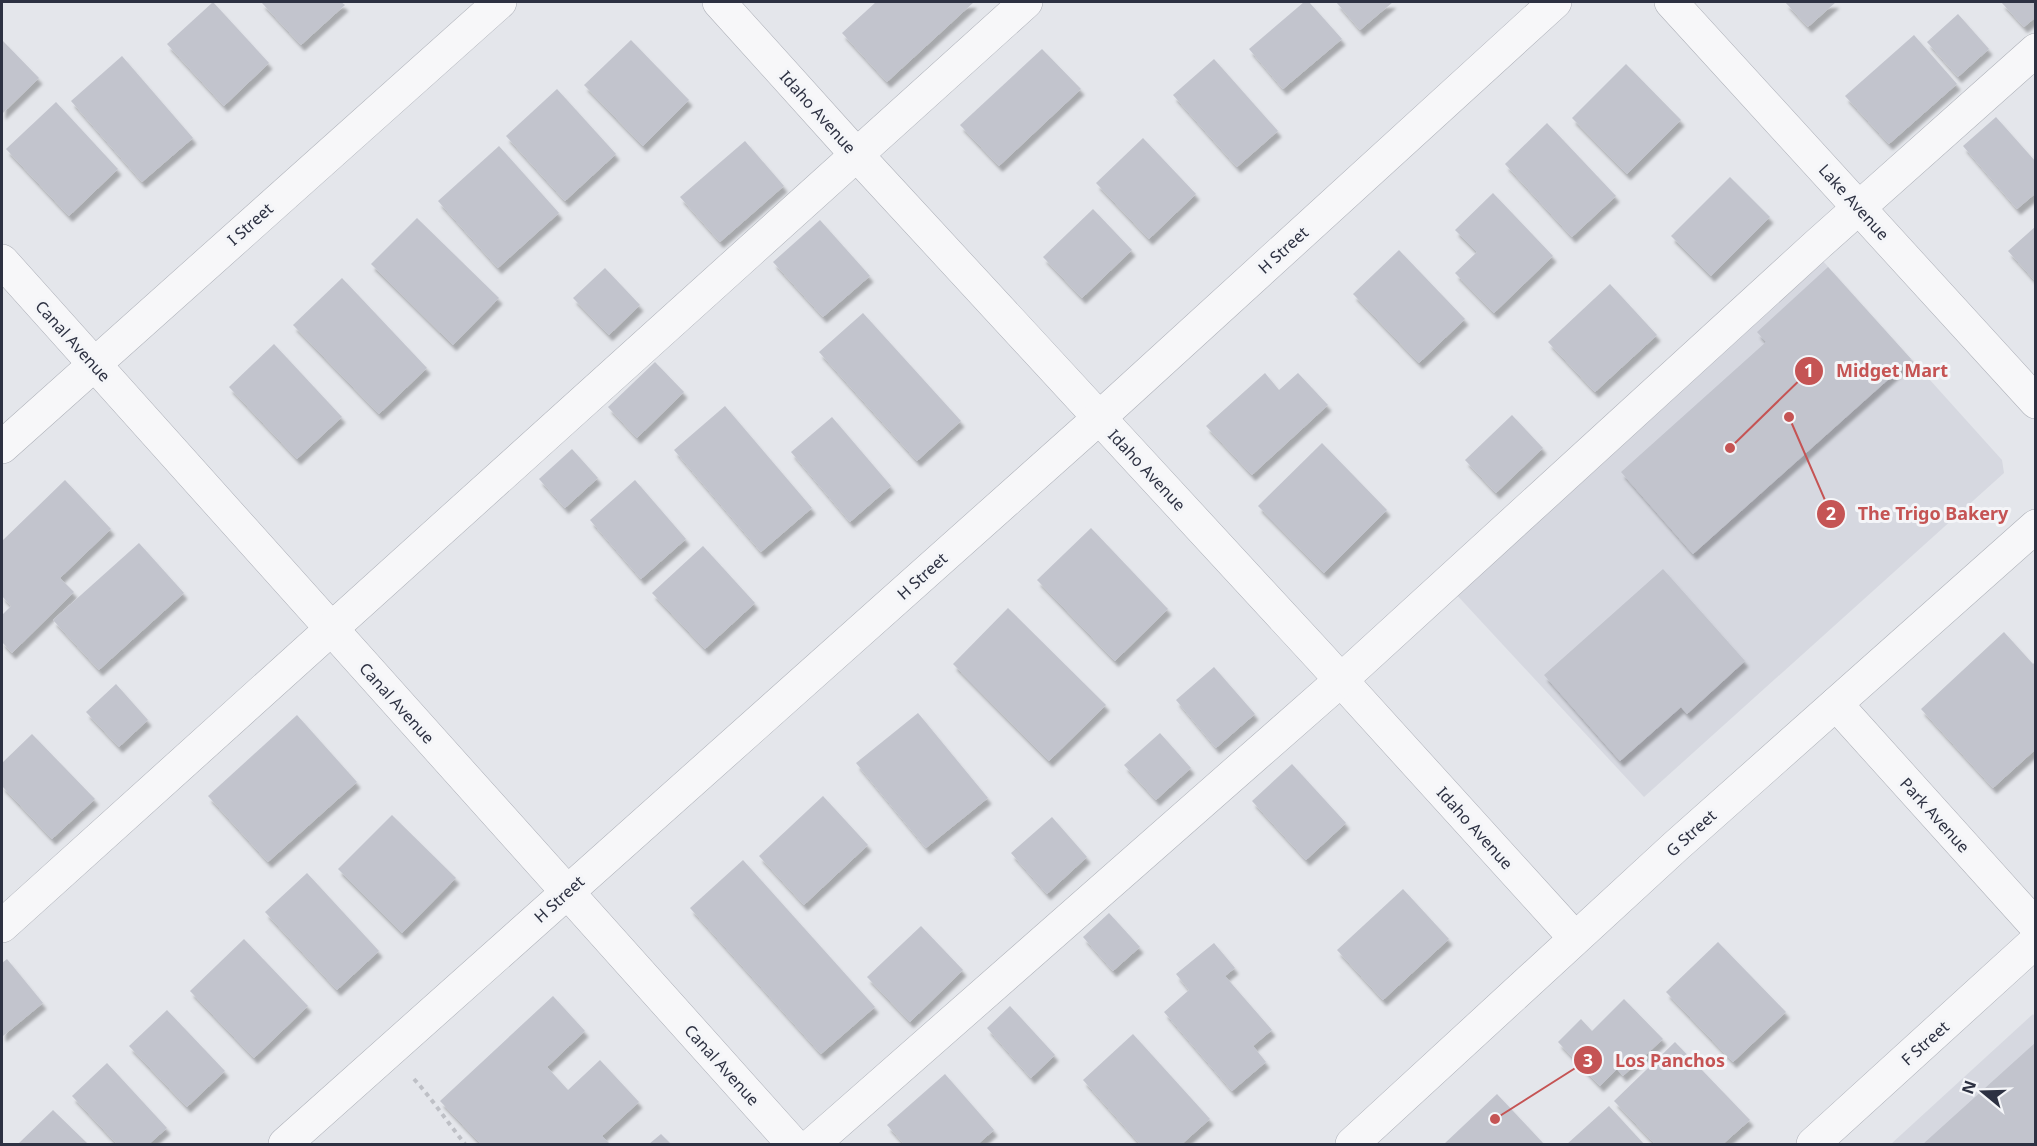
<svg xmlns="http://www.w3.org/2000/svg" width="2037" height="1146" font-family="'Noto Sans',sans-serif">
  <style>
    .built { fill: #d6d8e0 }
    .building { fill: #c2c4cd; filter: url(#shadow) }
    .lines { fill: none; stroke-linecap: round; stroke-linejoin: round }
    .minor-casing { stroke: #adb0b8; stroke-width: 34 }
    .path { stroke: #bec0c6; stroke-width: 4; stroke-dasharray: 4.5 4.5; stroke-linecap: butt }
    .minor { stroke: #f7f7f9; stroke-width: 33 }
    .labels { text-anchor: middle; dominant-baseline: central; stroke-width: 6; stroke-linejoin: round; paint-order: stroke }
    .street-label { font-size: 16px; fill: #2d3142; stroke: #f4f5f8 }
    .leader { fill: none; stroke: #c55454; stroke-width: 2 }
    .callout-dot { fill: #c55454; stroke: #f4f5f8; stroke-width: 2 }
    .mark-label { font-size: 18px; text-anchor: middle; font-weight: bold; fill: #fff }
    .callout-label { font-size: 18px; text-anchor: middle; font-weight: bold; fill: #c55454; stroke: #f4f5f8; stroke-width: 6; stroke-linejoin: round; paint-order: stroke }
  </style>
  <defs>
    <filter id="shadow"><feDropShadow dx="3.5" dy="6" stdDeviation="1.5" flood-color="#0004"/></filter>
  </defs>
  <rect width="100%" height="100%" fill="#e4e6eb"/>
  <g class="built">
    <path d="M 1822,260 L 2002,460 L 2004,473 L 1644,797 L 1454,592 Z"/>
    <path d="M 2033,1014 L 2035,1017 L 2035,1144 L 1891,1144 Z"/>
  </g>
  <g class="building">
    <path d="M 213,2 L 269,63 L 224,106 L 167,44 Z"/>
    <path d="M 261,2 L 341,2 L 345,5 L 301,45 Z"/>
    <path d="M 876,2 L 974,2 L 887,82 L 842,33 Z"/>
    <path d="M 1304,2 L 1309,2 L 1342,39 L 1283,89 L 1249,49 Z"/>
    <path d="M 1336,2 L 1393,2 L 1360,30 Z"/>
    <path d="M 1785,2 L 1836,2 L 1808,27 Z"/>
    <path d="M 2001,2 L 2036,2 L 2036,17 L 2024,27 Z"/>
    <path d="M 1958,14 L 1989,49 L 1958,77 L 1927,42 Z"/>
    <path d="M 1914,35 L 1957,84 L 1889,144 L 1845,96 Z"/>
    <path d="M 2,40 L 39,78 L 2,114 Z"/>
    <path d="M 631,40 L 689,100 L 643,146 L 584,85 Z"/>
    <path d="M 1042,49 L 1081,89 L 999,166 L 960,125 Z"/>
    <path d="M 122,56 L 193,138 L 142,182 L 71,101 Z"/>
    <path d="M 1214,59 L 1278,131 L 1237,167 L 1173,95 Z"/>
    <path d="M 1626,64 L 1681,120 L 1627,174 L 1572,118 Z"/>
    <path d="M 557,89 L 616,154 L 565,201 L 506,136 Z"/>
    <path d="M 56,102 L 118,169 L 69,216 L 6,149 Z"/>
    <path d="M 1996,117 L 2036,162 L 2036,193 L 2017,209 L 1963,146 Z"/>
    <path d="M 1547,123 L 1616,196 L 1572,237 L 1505,164 Z"/>
    <path d="M 1143,138 L 1196,194 L 1149,239 L 1096,183 Z"/>
    <path d="M 745,141 L 784,186 L 720,242 L 680,197 Z"/>
    <path d="M 499,146 L 559,213 L 498,268 L 438,201 Z"/>
    <path d="M 1730,177 L 1770,217 L 1711,276 L 1671,236 Z"/>
    <path d="M 1493,193 L 1553,256 L 1494,313 L 1455,273 L 1477,252 L 1455,230 Z"/>
    <path d="M 1093,209 L 1132,250 L 1082,298 L 1043,257 Z"/>
    <path d="M 417,218 L 499,298 L 453,345 L 371,264 Z"/>
    <path d="M 820,220 L 870,276 L 823,317 L 773,262 Z"/>
    <path d="M 2036,226 L 2036,282 L 2008,251 Z"/>
    <path d="M 1399,250 L 1465,319 L 1419,363 L 1353,294 Z"/>
    <path d="M 1828,267 L 1911,359 L 1693,554 L 1621,472 L 1766,342 L 1757,332 Z"/>
    <path d="M 605,268 L 640,305 L 609,335 L 573,298 Z"/>
    <path d="M 342,278 L 427,368 L 379,414 L 293,325 Z"/>
    <path d="M 1610,284 L 1657,335 L 1595,392 L 1548,342 Z"/>
    <path d="M 863,313 L 961,421 L 917,461 L 819,352 Z"/>
    <path d="M 274,344 L 342,417 L 297,459 L 229,387 Z"/>
    <path d="M 655,362 L 684,392 L 637,438 L 608,407 Z"/>
    <path d="M 1265,373 L 1279,390 L 1298,373 L 1328,405 L 1252,475 L 1206,426 Z"/>
    <path d="M 725,406 L 812,508 L 761,552 L 674,450 Z"/>
    <path d="M 1512,415 L 1543,448 L 1496,493 L 1465,460 Z"/>
    <path d="M 832,417 L 891,486 L 850,522 L 791,452 Z"/>
    <path d="M 1322,443 L 1387,510 L 1324,573 L 1258,506 Z"/>
    <path d="M 572,449 L 598,478 L 565,508 L 539,479 Z"/>
    <path d="M 65,480 L 111,529 L 60,578 L 74,592 L 12,653 L 2,642 L 2,615 L 11,606 L 2,596 L 2,541 Z"/>
    <path d="M 635,480 L 686,539 L 641,579 L 590,520 Z"/>
    <path d="M 1091,528 L 1168,609 L 1115,661 L 1037,580 Z"/>
    <path d="M 139,543 L 184,593 L 99,670 L 53,620 Z"/>
    <path d="M 703,546 L 755,603 L 705,649 L 652,593 Z"/>
    <path d="M 1663,569 L 1745,661 L 1687,714 L 1681,707 L 1620,761 L 1544,675 Z"/>
    <path d="M 1008,608 L 1106,705 L 1049,761 L 953,664 Z"/>
    <path d="M 2004,632 L 2033,664 L 2036,661 L 2036,749 L 1993,788 L 1921,709 Z"/>
    <path d="M 1214,667 L 1255,714 L 1216,748 L 1176,700 Z"/>
    <path d="M 116,684 L 148,720 L 119,747 L 86,712 Z"/>
    <path d="M 918,713 L 988,798 L 926,848 L 856,763 Z"/>
    <path d="M 297,715 L 357,782 L 268,862 L 208,796 Z"/>
    <path d="M 1160,733 L 1191,768 L 1156,800 L 1124,765 Z"/>
    <path d="M 32,734 L 95,799 L 52,839 L 2,786 L 2,763 Z"/>
    <path d="M 1292,764 L 1346,823 L 1306,860 L 1252,801 Z"/>
    <path d="M 823,796 L 868,845 L 804,905 L 759,856 Z"/>
    <path d="M 392,815 L 456,878 L 402,933 L 338,869 Z"/>
    <path d="M 1052,817 L 1087,857 L 1047,894 L 1011,853 Z"/>
    <path d="M 743,860 L 875,1007 L 821,1054 L 690,908 Z"/>
    <path d="M 307,873 L 379,951 L 337,990 L 265,912 Z"/>
    <path d="M 1403,889 L 1449,939 L 1383,1000 L 1337,950 Z"/>
    <path d="M 1109,913 L 1140,947 L 1113,971 L 1083,937 Z"/>
    <path d="M 921,926 L 963,970 L 910,1022 L 867,977 Z"/>
    <path d="M 244,939 L 308,1006 L 254,1058 L 190,991 Z"/>
    <path d="M 1718,942 L 1786,1012 L 1733,1062 L 1666,992 Z"/>
    <path d="M 1214,943 L 1235,968 L 1225,976 L 1272,1030 L 1253,1046 L 1266,1062 L 1232,1091 L 1164,1012 L 1189,990 L 1176,974 Z"/>
    <path d="M 7,959 L 43,1003 L 3,1036 L 2,1034 L 2,963 Z"/>
    <path d="M 553,996 L 585,1031 L 547,1067 L 568,1090 L 600,1060 L 639,1102 L 602,1136 L 610,1144 L 481,1144 L 440,1101 Z"/>
    <path d="M 1624,999 L 1663,1039 L 1623,1076 L 1617,1069 L 1600,1086 L 1558,1042 L 1581,1019 L 1592,1031 Z"/>
    <path d="M 1010,1006 L 1055,1055 L 1031,1078 L 987,1028 Z"/>
    <path d="M 167,1010 L 225,1071 L 187,1107 L 129,1046 Z"/>
    <path d="M 1133,1034 L 1210,1119 L 1182,1144 L 1140,1144 L 1083,1080 Z"/>
    <path d="M 1675,1042 L 1750,1120 L 1723,1144 L 1655,1144 L 1614,1101 Z"/>
    <path d="M 2036,1042 L 2036,1144 L 1923,1144 Z"/>
    <path d="M 107,1063 L 167,1128 L 149,1144 L 117,1144 L 72,1096 Z"/>
    <path d="M 945,1074 L 994,1130 L 978,1144 L 904,1144 L 887,1125 Z"/>
    <path d="M 1497,1094 L 1544,1144 L 1444,1144 Z"/>
    <path d="M 1609,1106 L 1644,1144 L 1567,1144 Z"/>
    <path d="M 53,1110 L 88,1144 L 18,1144 Z"/>
    <path d="M 661,1134 L 671,1144 L 649,1144 Z"/>
  </g>
  <g class="lines">
    <defs>
      <g id="minor">
        <path d="M 719,2 L 856,154 L 1320,657 L 1575,938"/>
        <path d="M 1671,2 L 2036,402"/>
        <path d="M 2,261 L 793,1144"/>
        <path d="M 2,447 L 500,2"/>
        <path d="M 1836,704 L 2036,926"/>
        <path d="M 2,926 L 1026,2"/>
        <path d="M 285,1144 L 1099,418 L 1555,2"/>
        <path d="M 813,1144 L 1341,680 L 1817,245 L 2036,50"/>
        <path d="M 1352,1144 L 1676,846 L 2036,526"/>
        <path d="M 1813,1144 L 2036,941"/>
      </g>
    </defs>
    <use href="#minor" class="minor-casing"/>
    <path class="path" d="M 414,1079 C 433,1100 448,1123 465,1144"/>
    <use href="#minor" class="minor"/>
  </g>
  <g class="labels">
    <g class="street-label">
      <text transform="translate(818 112) rotate(48)">Idaho Avenue</text>
      <text transform="translate(1854 202) rotate(48)">Lake Avenue</text>
      <text transform="translate(250 224) rotate(-42)">I Street</text>
      <text transform="translate(1283 250) rotate(-42)">H Street</text>
      <text transform="translate(73 341) rotate(48)">Canal Avenue</text>
      <text transform="translate(1147 470) rotate(47)">Idaho Avenue</text>
      <text transform="translate(922 576) rotate(-42)">H Street</text>
      <text transform="translate(397 703) rotate(48)">Canal Avenue</text>
      <text transform="translate(1935 815) rotate(48)">Park Avenue</text>
      <text transform="translate(1475 828) rotate(48)">Idaho Avenue</text>
      <text transform="translate(1691 833) rotate(-42)">G Street</text>
      <text transform="translate(559 899) rotate(-42)">H Street</text>
      <text transform="translate(1925 1043) rotate(-42)">F Street</text>
      <text transform="translate(722 1065) rotate(48)">Canal Avenue</text>
    </g>
  </g>
  <path class="leader" d="M1730 448L1809 371M1789 417L1831 514M1495 1119L1588 1060"/>
  <g class="callout-dot">
    <circle cx="1730" cy="448" r="6"/>
    <circle cx="1789" cy="417" r="6"/>
    <circle cx="1495" cy="1119" r="6"/>
    <circle cx="1809" cy="371" r="15"/>
    <circle cx="1831" cy="514" r="15"/>
    <circle cx="1588" cy="1060" r="15"/>
  </g>
  <g class="mark-label">
    <text x="1809" y="377">1</text>
    <text x="1831" y="520">2</text>
    <text x="1588" y="1067">3</text>
  </g>
  <g class="callout-label">
    <text x="1892" y="377">Midget Mart</text>
    <text x="1933" y="520">The Trigo Bakery</text>
    <text x="1670" y="1067">Los Panchos</text>
  </g>
  <rect width="2037" height="1146" fill="none" stroke="#2d3142" stroke-width="6"/>
  <g transform="translate(1983 1092) rotate(289)" stroke="#f4f5f8" stroke-width="4.5" paint-order="stroke">
  <path d="M0-4.5L10 22L0 15L-10 22Z" fill="#2d3142"/>
  <text y="-9" font-size="16" font-weight="bold" text-anchor="middle" fill="#2d3142">N</text>
  </g>
</svg>
